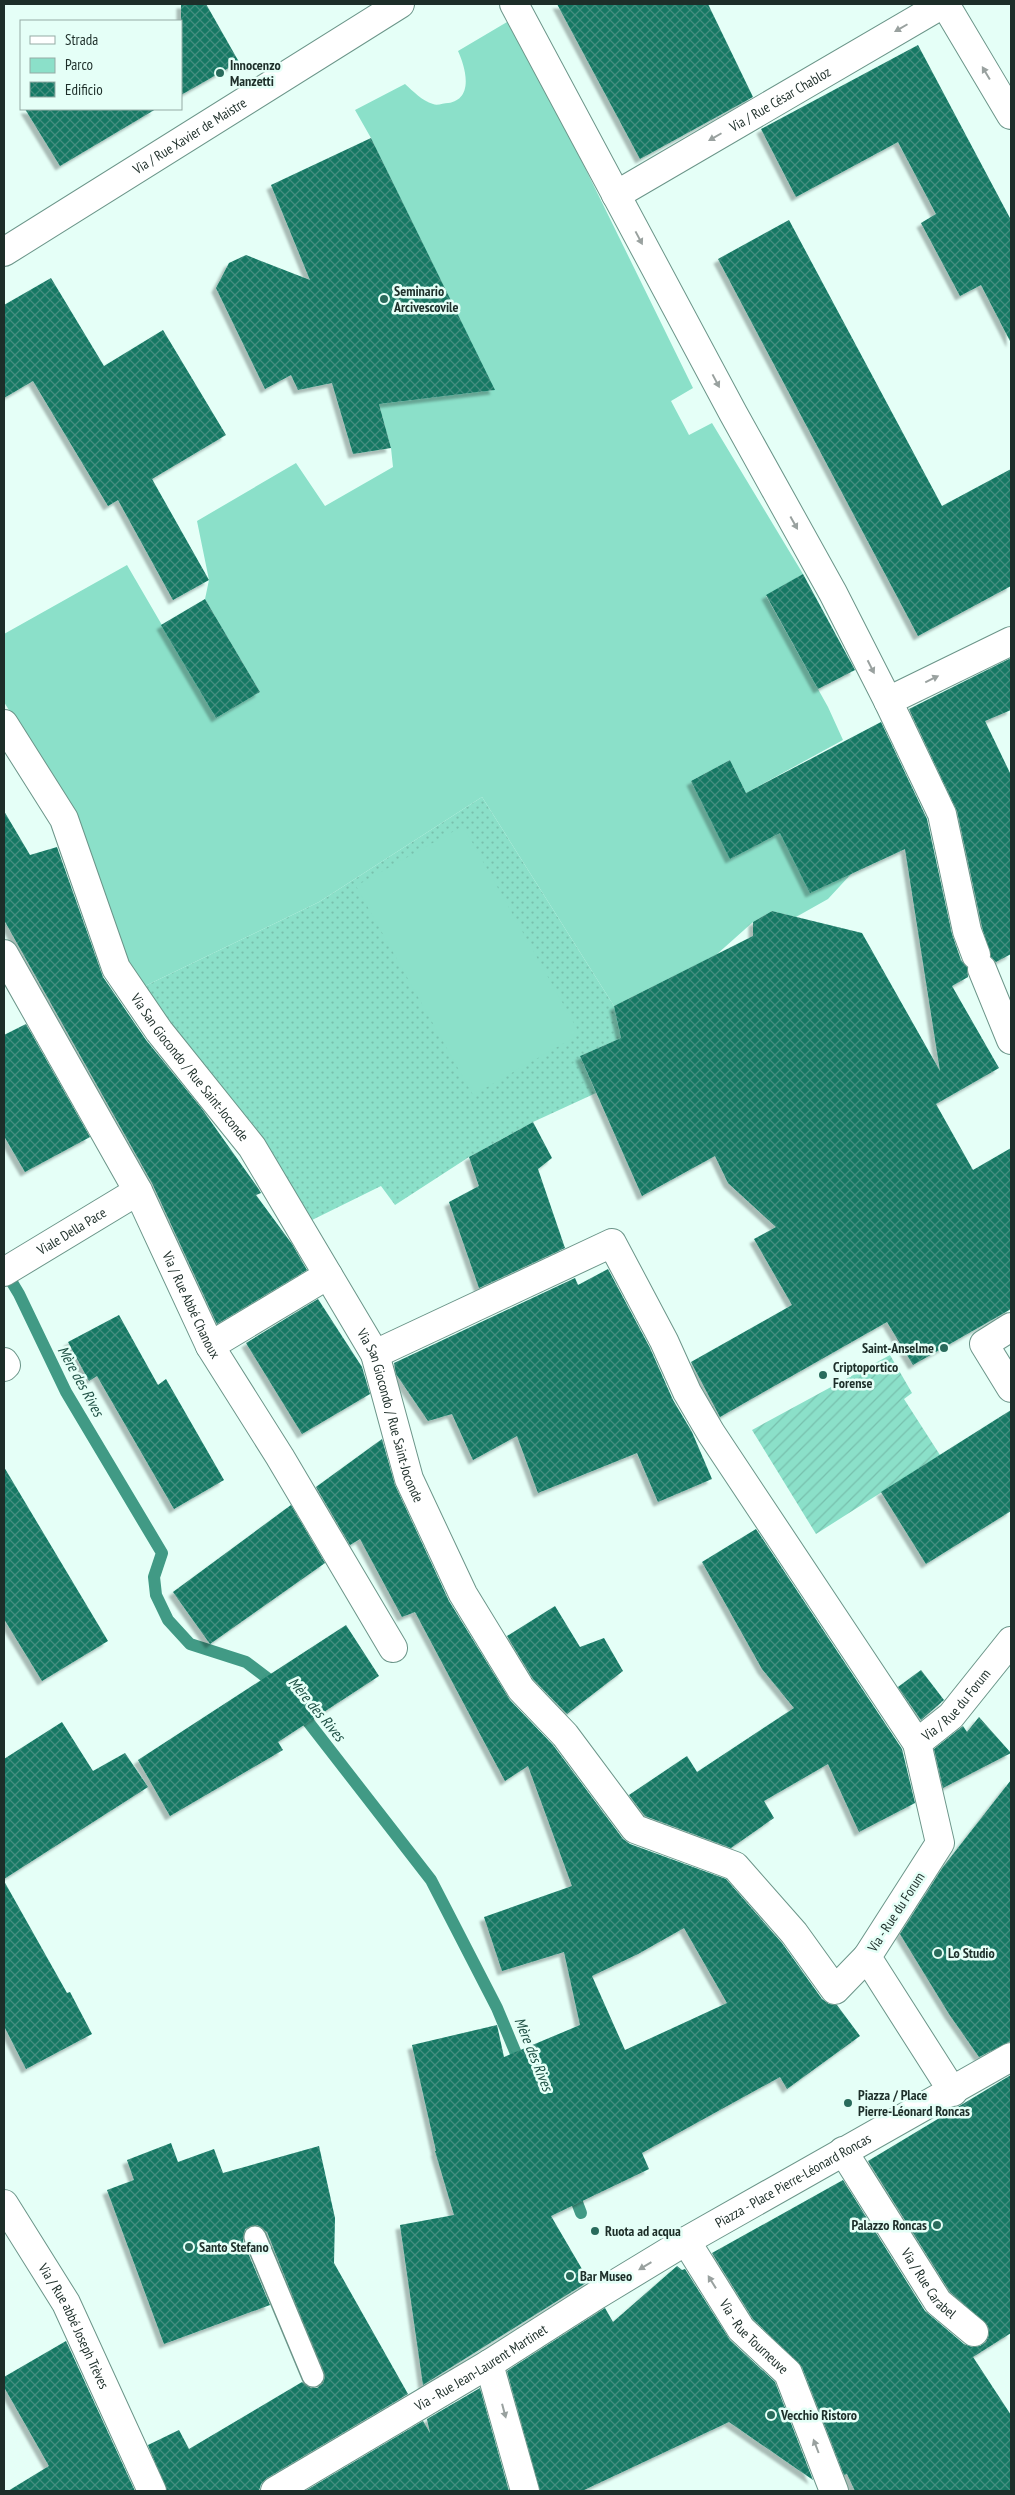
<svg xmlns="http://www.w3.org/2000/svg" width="1015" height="2495" font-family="'PT Sans Narrow',sans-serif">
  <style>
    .grass { fill: url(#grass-dots) }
    .park { fill: #8be0c9 }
    .garden { fill: url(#garden-furrows) }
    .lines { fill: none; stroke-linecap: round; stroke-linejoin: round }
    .stream { stroke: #419a85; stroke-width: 12 }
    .building { fill: url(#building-cross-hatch); fill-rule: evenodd; filter: url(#shadow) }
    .lane-casing { stroke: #6b9589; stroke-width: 24 }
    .street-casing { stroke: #6b9589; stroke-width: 30 }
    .lane { stroke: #fff; stroke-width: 21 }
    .street { stroke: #fff; stroke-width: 28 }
    .oneway { fill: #99a19f }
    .poi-dot { fill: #296b5c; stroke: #e5fff7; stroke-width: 2 }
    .labels { text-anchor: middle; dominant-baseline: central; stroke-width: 5; stroke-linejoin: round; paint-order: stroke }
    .poi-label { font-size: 14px; font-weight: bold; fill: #1d2e29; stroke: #e5fff7; text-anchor: start }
    .street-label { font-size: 14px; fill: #1d2e29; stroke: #e5fff7 }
    .water-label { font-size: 15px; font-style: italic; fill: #1f5145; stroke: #e5fff7 }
  </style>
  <defs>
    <pattern id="grass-dots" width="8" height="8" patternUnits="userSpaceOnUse" patternTransform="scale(1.25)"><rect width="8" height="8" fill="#8be0c9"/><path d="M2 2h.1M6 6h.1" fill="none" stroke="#78c0ad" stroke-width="1.8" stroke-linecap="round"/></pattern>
    <pattern id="garden-furrows" width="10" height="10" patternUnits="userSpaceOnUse" patternTransform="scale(1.25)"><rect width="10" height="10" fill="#8be0c9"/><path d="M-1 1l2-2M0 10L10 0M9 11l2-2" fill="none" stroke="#78c0ad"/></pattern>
    <pattern id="building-cross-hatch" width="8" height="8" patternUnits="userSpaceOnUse" patternTransform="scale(1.25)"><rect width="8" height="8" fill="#137864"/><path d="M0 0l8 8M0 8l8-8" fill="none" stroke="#458e7f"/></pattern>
    <filter id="shadow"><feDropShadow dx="-4.5" dy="4.5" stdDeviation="1" flood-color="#0004"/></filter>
  </defs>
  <rect width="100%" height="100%" fill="#e5fff7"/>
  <path class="grass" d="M 482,797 L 614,1006 L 621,1038 L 580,1056 L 596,1093 L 533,1122 L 469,1157 L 395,1205 L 381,1186 L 308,1222 L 143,987 L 319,902 Z"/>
  <g class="park">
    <path d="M 512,19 L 693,388 L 671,401 L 689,435 L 712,423 L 803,574 L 766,596 L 828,707 L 843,740 L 746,793 L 730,760 L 691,781 L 730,858 L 780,833 L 852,873 L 828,899 L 796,917 L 772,911 L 753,922 L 716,955 L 614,1006 L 482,797 L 319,902 L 143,987 L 126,965 L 71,812 L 4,702 L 4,634 L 127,565 L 216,718 L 260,692 L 205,599 L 209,580 L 197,521 L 296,463 L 325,506 L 393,467 L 391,448 L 379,404 L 494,390 L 371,138 L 355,110 L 405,84 C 413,91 422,101 433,104 C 437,106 444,103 448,103 C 475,99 465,66 458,51 Z"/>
    <path d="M 463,826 L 580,1034 L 473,1095 L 356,886 Z"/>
  </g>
  <path class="garden" d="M 890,1355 L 912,1393 L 904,1399 L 940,1455 L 816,1534 L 752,1430 Z"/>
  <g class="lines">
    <g class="stream">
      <path d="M 4,1269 L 19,1294 L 66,1392 L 162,1553 L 154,1577 L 156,1595 L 168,1620 L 190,1644 L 246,1662 L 279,1687"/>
      <path d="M 299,1710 L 431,1880 L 497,2008 L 522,2068"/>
      <path d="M 572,2189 L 581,2213"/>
    </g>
  </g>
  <g class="building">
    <path d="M 181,4 L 206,4 L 239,62 L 181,95 Z"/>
    <path d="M 557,4 L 708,4 L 753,97 L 640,159 Z"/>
    <path d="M 918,45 L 1011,220 L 1011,343 L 981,285 L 960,296 L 921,223 L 936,214 L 898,142 L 796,197 L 761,129 Z"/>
    <path d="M 25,109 L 156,109 L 60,166 Z"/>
    <path d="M 371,138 L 495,390 L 379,404 L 391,448 L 353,454 L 332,383 L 298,390 L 291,375 L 265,389 L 216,288 L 229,263 L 246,255 L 310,280 L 271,185 Z"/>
    <path d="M 789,220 L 942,506 L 1011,469 L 1011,586 L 918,636 L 718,259 Z"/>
    <path d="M 51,278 L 104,366 L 163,330 L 226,435 L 152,479 L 209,580 L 173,600 L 118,500 L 108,506 L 33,381 L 4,398 L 4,305 Z"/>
    <path d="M 803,574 L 855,670 L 818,689 L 766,595 Z"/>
    <path d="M 205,599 L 260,692 L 216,718 L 161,625 Z"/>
    <path d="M 1011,658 L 1011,710 L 985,721 L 1011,775 L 1011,954 L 996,962 L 991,957 L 982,927 L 957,811 L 909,709 Z"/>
    <path d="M 881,722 L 927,819 L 952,934 L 961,960 L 967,967 L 968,977 L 952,986 L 999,1068 L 936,1104 L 973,1170 L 1011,1148 L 1011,1309 L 913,1365 L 887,1322 L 720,1417 L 691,1362 L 792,1305 L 754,1239 L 776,1227 L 728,1183 L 715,1156 L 642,1196 L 580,1056 L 621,1038 L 614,1006 L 753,936 L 753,922 L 772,911 L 862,933 L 940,1071 L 905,849 L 810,893 L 780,833 L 730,859 L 691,781 L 730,760 L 746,793 Z"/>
    <path d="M 4,811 L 30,855 L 57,847 L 103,977 L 146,1040 L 202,1109 L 258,1188 L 261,1193 L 256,1195 L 292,1244 L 307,1270 L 217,1324 L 152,1183 L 4,920 Z"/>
    <path d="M 26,1024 L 90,1137 L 25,1172 L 4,1136 L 4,1035 Z"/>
    <path d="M 533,1122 L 552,1158 L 538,1169 L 565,1248 L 479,1288 L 449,1202 L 479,1186 L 469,1157 Z"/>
    <path d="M 608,1269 L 650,1348 L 673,1400 L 692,1432 L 712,1479 L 658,1502 L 637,1453 L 538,1493 L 517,1436 L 473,1460 L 452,1414 L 428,1421 L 396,1374 L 394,1363 L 575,1278 L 578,1285 Z"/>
    <path d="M 318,1299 L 362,1367 L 370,1394 L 302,1434 L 246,1343 Z"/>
    <path d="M 119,1315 L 158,1385 L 166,1379 L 224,1480 L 174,1509 L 97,1376 L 89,1381 L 68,1342 Z"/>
    <path d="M 1011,1410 L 1011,1511 L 926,1564 L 881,1492 Z"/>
    <path d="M 382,1439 L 395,1485 L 449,1601 L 510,1700 L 553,1745 L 623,1839 L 630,1844 L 726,1879 L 782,1943 L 822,1999 L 829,2004 L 837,2005 L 860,2036 L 787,2089 L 780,2077 L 642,2153 L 649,2169 L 551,2216 L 589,2281 L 423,2385 L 400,2225 L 454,2215 L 435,2151 L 436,2151 L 412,2045 L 497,2025 L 504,2057 L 580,2025 L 564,1952 L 502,1971 L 484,1917 L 572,1886 L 528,1766 L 505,1781 L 415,1612 L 402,1617 L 360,1539 L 350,1545 L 316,1487 ZM 684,1928 L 727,2003 L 625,2050 L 592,1976 L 638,1954 Z"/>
    <path d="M 4,1467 L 108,1641 L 42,1681 L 4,1619 Z"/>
    <path d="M 291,1505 L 325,1563 L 210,1644 L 173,1592 Z"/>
    <path d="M 756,1529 L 902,1749 L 915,1803 L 859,1832 L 828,1764 L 764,1801 L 774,1818 L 731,1848 L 645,1816 L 629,1795 L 687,1756 L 697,1772 L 794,1708 L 762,1669 L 702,1562 Z"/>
    <path d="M 555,1606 L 580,1647 L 604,1638 L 623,1671 L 567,1714 L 533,1679 L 507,1636 Z"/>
    <path d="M 346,1625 L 379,1676 L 278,1742 L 283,1750 L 170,1816 L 138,1760 Z"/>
    <path d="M 921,1670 L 944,1700 L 921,1720 L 898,1687 Z"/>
    <path d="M 979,1717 L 1011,1753 L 943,1788 L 934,1749 L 963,1726 L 967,1732 Z"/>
    <path d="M 62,1722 L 93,1771 L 125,1753 L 148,1787 L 4,1879 L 4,1759 Z"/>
    <path d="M 1011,1780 L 1011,2041 L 979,2057 L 949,2014 L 900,1934 L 943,1867 Z"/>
    <path d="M 4,1881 L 67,1993 L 70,1992 L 92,2034 L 26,2069 L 4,2026 Z"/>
    <path d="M 1011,2075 L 1011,2333 L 973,2357 L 1011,2415 L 1011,2491 L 855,2491 L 847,2474 L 844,2475 L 802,2367 L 753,2319 L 712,2253 L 843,2180 L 925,2311 L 964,2344 L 972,2347 L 980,2346 L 986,2342 L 989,2335 L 988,2326 L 950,2292 L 868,2161 Z"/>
    <path d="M 171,2143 L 178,2162 L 214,2149 L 223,2173 L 319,2146 L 335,2218 L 334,2263 L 408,2394 L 267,2478 L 261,2484 L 259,2491 L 167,2491 L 148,2445 L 179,2430 L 189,2449 L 302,2382 L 311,2388 L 317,2388 L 323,2383 L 325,2377 L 267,2232 L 257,2225 L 245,2229 L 243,2241 L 270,2305 L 164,2344 L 107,2190 L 134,2180 L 127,2160 Z"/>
    <path d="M 677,2266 L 682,2270 L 685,2269 L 730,2340 L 775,2382 L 813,2480 L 729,2422 L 582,2491 L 540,2491 L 507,2371 L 605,2308 L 613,2322 Z"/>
    <path d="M 66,2341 L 135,2491 L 8,2491 L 49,2466 L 4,2387 L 4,2377 Z"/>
    <path d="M 480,2388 L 509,2491 L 305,2491 L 423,2421 L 430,2433 L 427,2419 Z"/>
  </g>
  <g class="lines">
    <defs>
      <path id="lane" d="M 255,2237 L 313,2376"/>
      <g id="street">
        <path d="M 514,4 L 733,413 L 833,593 L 888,701 L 942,814 L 967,931 L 976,955"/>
        <path d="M 945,4 L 1011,115"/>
        <path id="s1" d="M 616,195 L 943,4"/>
        <path id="s2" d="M 4,252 L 400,4"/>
        <path d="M 888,701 L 1011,641"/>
        <path id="s3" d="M 4,724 L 64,819 L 116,968 L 159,1031 L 252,1147 L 375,1354 L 409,1479 L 463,1594 L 521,1689 L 565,1735 L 635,1829 L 735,1866 L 794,1933 L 835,1990 L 867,1957"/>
        <path id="s4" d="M 4,954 L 138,1191 L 210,1346 L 280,1457 L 393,1648"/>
        <path d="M 982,969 L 1011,1040"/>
        <path id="s5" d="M 4,1272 L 138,1191"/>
        <path d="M 1011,1327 L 984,1344 L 1011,1388"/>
        <path d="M 210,1346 L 328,1275"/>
        <path d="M 375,1354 L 612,1243 L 664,1341 L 687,1392 L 711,1433 L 917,1743 L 940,1843 L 867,1957 L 953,2092"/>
        <path d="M 4,1362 L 6,1365 L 4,1367"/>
        <path id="s6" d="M 917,1743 L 951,1716 L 1011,1641"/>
        <path id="s7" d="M 843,2151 L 938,2302 L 974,2332"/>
        <path id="s8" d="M 4,2204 L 66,2303 L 152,2491"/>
        <path id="s9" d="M 686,2241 L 741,2329 L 788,2373 L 834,2491"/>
        <path d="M 489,2364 L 525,2491"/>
        <path id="s10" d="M 275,2491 L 489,2364 L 597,2295 L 686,2241 L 1011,2057"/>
      </g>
    </defs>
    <use href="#lane" class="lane-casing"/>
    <use href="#street" class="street-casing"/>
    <use href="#lane" class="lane"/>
    <use href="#street" class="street"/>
  </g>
  <defs><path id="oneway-solid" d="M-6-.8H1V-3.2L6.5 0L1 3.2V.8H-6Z" transform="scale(1.25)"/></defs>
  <g class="oneway">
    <use href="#oneway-solid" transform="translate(901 28) rotate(150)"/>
    <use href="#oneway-solid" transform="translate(986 73) rotate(-121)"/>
    <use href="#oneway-solid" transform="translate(715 137) rotate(150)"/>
    <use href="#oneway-solid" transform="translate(639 238) rotate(62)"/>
    <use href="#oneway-solid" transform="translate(716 381) rotate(62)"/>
    <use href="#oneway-solid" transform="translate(794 523) rotate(61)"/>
    <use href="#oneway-solid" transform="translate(871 667) rotate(63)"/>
    <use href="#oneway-solid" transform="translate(932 679) rotate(-26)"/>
    <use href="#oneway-solid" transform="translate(645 2266) rotate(149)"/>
    <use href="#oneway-solid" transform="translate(712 2282) rotate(-122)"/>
    <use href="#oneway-solid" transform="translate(504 2411) rotate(75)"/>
    <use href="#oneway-solid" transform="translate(816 2446) rotate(-111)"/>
  </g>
  <g class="poi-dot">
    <circle cx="220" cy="73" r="5"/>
    <circle cx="384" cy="299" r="5"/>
    <circle cx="944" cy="1348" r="5"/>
    <circle cx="823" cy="1375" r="5"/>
    <circle cx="938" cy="1953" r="5"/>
    <circle cx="848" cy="2103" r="5"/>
    <circle cx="937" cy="2225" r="5"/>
    <circle cx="595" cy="2231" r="5"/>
    <circle cx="189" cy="2247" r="5"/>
    <circle cx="570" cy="2276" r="5"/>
    <circle cx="771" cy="2415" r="5"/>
  </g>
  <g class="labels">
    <g class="poi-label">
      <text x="230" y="65">Innocenzo<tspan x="230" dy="16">Manzetti</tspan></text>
      <text x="394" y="291">Seminario<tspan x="394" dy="16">Arcivescovile</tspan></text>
      <text x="934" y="1348" text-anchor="end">Saint-Anselme</text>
      <text x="833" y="1367">Criptoportico<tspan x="833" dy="16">Forense</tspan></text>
      <text x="948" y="1953">Lo Studio</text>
      <text x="858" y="2095">Piazza / Place<tspan x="858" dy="16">Pierre-Léonard Roncas</tspan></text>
      <text x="927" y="2225" text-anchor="end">Palazzo Roncas</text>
      <text x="605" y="2231">Ruota ad acqua</text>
      <text x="199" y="2247">Santo Stefano</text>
      <text x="580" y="2276">Bar Museo</text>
      <text x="781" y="2415">Vecchio Ristoro</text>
    </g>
    <g class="street-label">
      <text stroke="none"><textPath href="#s1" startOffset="190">Via / Rue César Chabloz</textPath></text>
      <text stroke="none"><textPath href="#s2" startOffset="219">Via / Rue Xavier de Maistre</textPath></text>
      <text stroke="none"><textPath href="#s3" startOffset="394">Via San Giocondo / Rue Saint-Joconde</textPath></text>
      <text stroke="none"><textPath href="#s5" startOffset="79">Viale Della Pace</textPath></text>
      <text stroke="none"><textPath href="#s4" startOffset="398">Via / Rue Abbé Chanoux</textPath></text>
      <text stroke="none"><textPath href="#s3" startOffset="799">Via San Giocondo / Rue Saint-Joconde</textPath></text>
      <text stroke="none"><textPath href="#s6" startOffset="55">Via / Rue du Forum</textPath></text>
      <text transform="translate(896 1912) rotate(-57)">Via - Rue du Forum</text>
      <text stroke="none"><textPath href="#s10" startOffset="604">Piazza - Place Pierre-Léonard Roncas</textPath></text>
      <text stroke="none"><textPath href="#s7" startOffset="158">Via / Rue Carabel</textPath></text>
      <text stroke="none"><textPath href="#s8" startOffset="141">Via / Rue abbé Joseph Trèves</textPath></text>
      <text stroke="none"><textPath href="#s9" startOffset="118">Via - Rue Tourneuve</textPath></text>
      <text stroke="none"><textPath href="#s10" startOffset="240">Via - Rue Jean-Laurent Martinet</textPath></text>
    </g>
    <g class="water-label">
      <text transform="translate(81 1381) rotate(61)">Mère des Rives</text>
      <text transform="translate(317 1709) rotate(50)">Mère des Rives</text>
      <text transform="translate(534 2054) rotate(68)">Mère des Rives</text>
    </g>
  </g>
  <rect width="1015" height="2495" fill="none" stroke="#1d2e29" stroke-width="10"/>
  <rect x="20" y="20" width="162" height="90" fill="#e5fff7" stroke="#95aba5"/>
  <rect x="30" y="36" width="25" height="8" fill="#ffffff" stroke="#95aba5"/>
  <text x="65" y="45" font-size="15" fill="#1d2e29">Strada</text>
  <rect x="30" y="58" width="25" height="15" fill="#8be0c9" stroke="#95aba5"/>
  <text x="65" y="70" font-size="15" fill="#1d2e29">Parco</text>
  <rect x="30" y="82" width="25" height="15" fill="url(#building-cross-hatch)" stroke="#95aba5"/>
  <text x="65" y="95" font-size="15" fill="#1d2e29">Edificio</text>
</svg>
